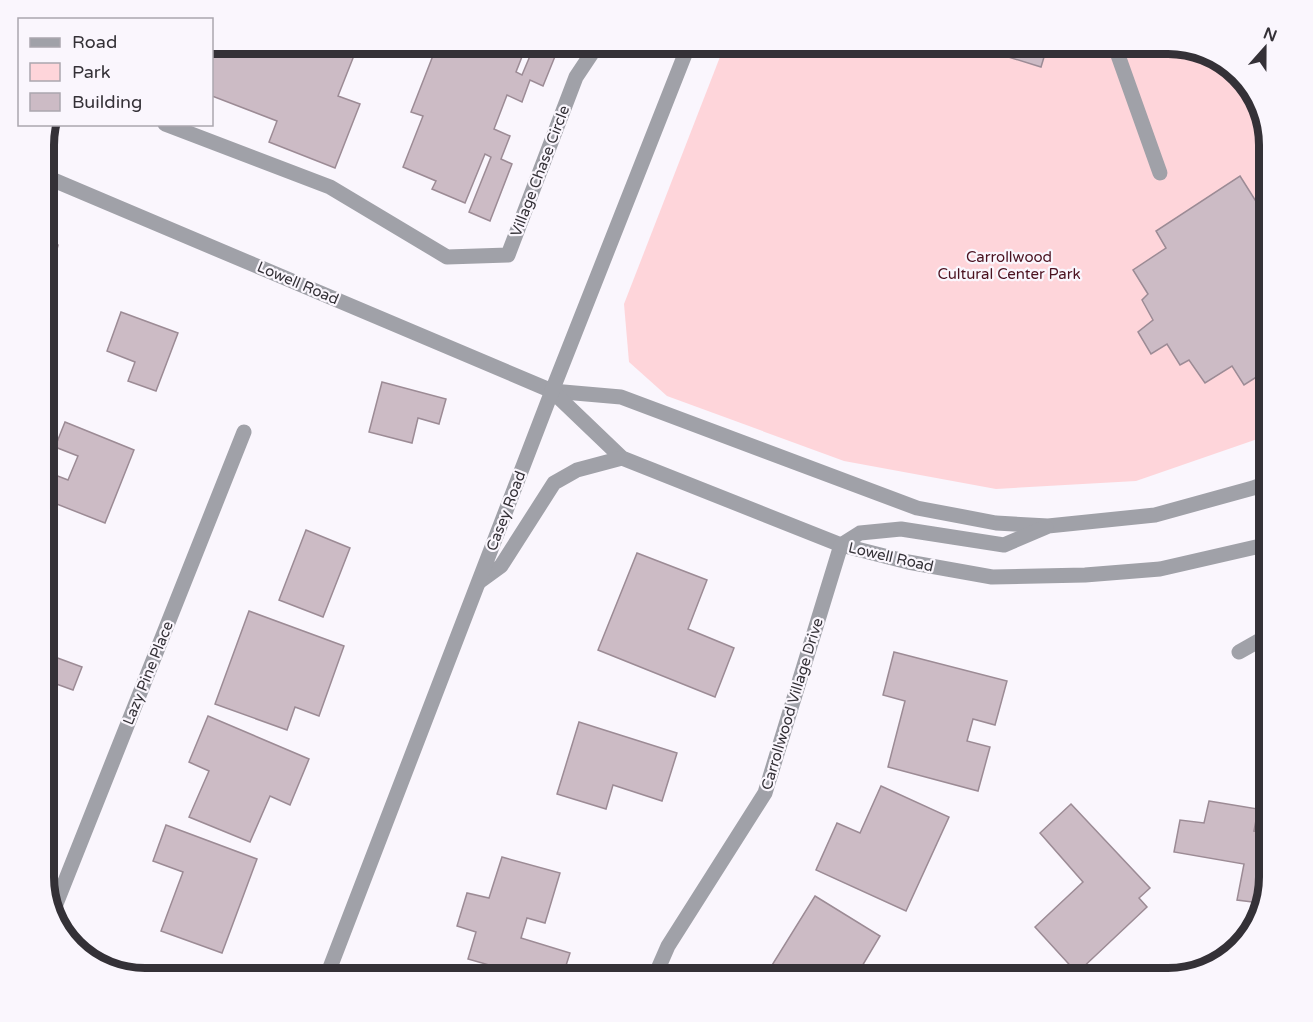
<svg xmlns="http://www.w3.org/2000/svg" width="1313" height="1022" font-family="'Varela Round',sans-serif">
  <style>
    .green { fill: #fed5da }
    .building { fill: #ccbbc5; stroke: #9c8b95; stroke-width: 1.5 }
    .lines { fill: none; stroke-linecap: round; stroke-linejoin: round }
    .service { stroke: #a0a1a8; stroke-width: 15 }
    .minor { stroke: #a0a1a8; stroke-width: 15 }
    .tertiary { stroke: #a0a1a8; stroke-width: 15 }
    .labels { text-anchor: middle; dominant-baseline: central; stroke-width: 4.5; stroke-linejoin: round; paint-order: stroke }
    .street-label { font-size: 15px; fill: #343137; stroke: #faf6fd }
    .park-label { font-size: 15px; fill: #4b1220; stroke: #faf6fd }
    .rim { fill: none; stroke: #343137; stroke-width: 8 }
  </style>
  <rect width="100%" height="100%" fill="#faf6fd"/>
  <path class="green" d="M 725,44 L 1168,44 L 1230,65 L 1259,100 L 1269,145 L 1269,435 L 1136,481 L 996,489 L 844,461 L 667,396 L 629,362 L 624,304 Z"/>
  <g class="building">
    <path d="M 212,44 L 331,44 L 355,53 L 338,96 L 360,104 L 335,168 L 269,142 L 277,121 L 212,96 Z"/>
    <path d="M 450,44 L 527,44 L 516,72 L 522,75 L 535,44 L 560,44 L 543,86 L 530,80 L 522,102 L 507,95 L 494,129 L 510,136 L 501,159 L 512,164 L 490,221 L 469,212 L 491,157 L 485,154 L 465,203 L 432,189 L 436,181 L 403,167 L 423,116 L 411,112 L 434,53 L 445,57 Z"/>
    <path d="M 966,44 L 1048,44 L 1041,67 Z"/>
    <path d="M 1240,176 L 1262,211 L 1269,206 L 1269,369 L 1244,385 L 1232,366 L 1205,383 L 1189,360 L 1180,365 L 1167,344 L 1151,354 L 1138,332 L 1153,320 L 1142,300 L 1148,294 L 1133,270 L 1166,248 L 1156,231 Z"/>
    <path d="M 1269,180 L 1269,201 L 1260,186 Z"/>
    <path d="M 44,242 L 58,245 L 47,293 L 44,292 Z"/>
    <path d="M 121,312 L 178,333 L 156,391 L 128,381 L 135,362 L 107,351 Z"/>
    <path d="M 382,382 L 446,399 L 439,424 L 418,418 L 412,443 L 369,432 Z"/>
    <path d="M 65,422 L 134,450 L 105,523 L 44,499 L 45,471 L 68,480 L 78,456 L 55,447 Z"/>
    <path d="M 306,530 L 350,548 L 323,617 L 279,600 Z"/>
    <path d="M 637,553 L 707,580 L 688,629 L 734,648 L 715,697 L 598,650 Z"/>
    <path d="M 249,611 L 344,646 L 319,716 L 295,707 L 287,730 L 215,704 Z"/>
    <path d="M 894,652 L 1007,681 L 995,725 L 973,719 L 967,741 L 990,747 L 978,791 L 888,767 L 905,701 L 883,695 Z"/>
    <path d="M 44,653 L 82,667 L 73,690 L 48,681 L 44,694 Z"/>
    <path d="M 208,716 L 309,759 L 290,805 L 270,796 L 250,842 L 189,817 L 209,771 L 189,762 Z"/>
    <path d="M 579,722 L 677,753 L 662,801 L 613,785 L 606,809 L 557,794 Z"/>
    <path d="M 881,786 L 949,817 L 906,911 L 816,870 L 837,823 L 860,833 Z"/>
    <path d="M 1209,801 L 1258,809 L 1254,831 L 1269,833 L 1269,877 L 1260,903 L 1237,900 L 1244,864 L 1174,852 L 1180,820 L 1204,823 Z"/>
    <path d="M 1071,804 L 1150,888 L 1139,898 L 1147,907 L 1077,973 L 1035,927 L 1083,882 L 1040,833 Z"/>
    <path d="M 166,825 L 257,859 L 222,953 L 161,931 L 183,872 L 153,861 Z"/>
    <path d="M 502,857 L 560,873 L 545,923 L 527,918 L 521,938 L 570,953 L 562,978 L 535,978 L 468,959 L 476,932 L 457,926 L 467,893 L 489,898 Z"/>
    <path d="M 815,896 L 880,936 L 855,978 L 764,978 Z"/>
  </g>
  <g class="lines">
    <path class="service" d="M 1114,44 L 1160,173"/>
    <g class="minor">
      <path d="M 165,124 L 330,187 L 447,257 L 508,255 L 576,77 L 598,44"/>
      <path d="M 1239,652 L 1269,635"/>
      <path d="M 52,914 L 244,432"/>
      <path d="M 654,978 L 668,946 L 765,793 L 841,545"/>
    </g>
    <g class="tertiary">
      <path d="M 44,176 L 552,391 L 621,397 L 917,508 L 996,523 L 1048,526 L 1155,515 L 1253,488 L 1269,482"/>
      <path d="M 552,391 L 622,458 L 841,545 L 908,562 L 992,577 L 1085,575 L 1160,569 L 1269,544"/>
      <path d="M 841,545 L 860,533 L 901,529 L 1004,545 L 1046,527"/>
      <path d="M 479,582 L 501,566 L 554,483 L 577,470 L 622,458"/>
      <path d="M 326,978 L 552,391 L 689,44"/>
    </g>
  </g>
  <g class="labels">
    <g class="street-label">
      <text transform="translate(540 171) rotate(-69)">Village Chase Circle</text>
      <text transform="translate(298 283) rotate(23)">Lowell Road</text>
      <text transform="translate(506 511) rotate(-69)">Casey Road</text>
      <text transform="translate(891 557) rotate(13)">Lowell Road</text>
      <text transform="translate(148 673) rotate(-68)">Lazy Pine Place</text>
      <text transform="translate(792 704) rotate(-73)">Carrollwood Village Drive</text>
    </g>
    <g class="park-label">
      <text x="1009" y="257">Carrollwood<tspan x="1009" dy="17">Cultural Center Park</tspan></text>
    </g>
  </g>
  <path d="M0 0H1313V1022H0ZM145 54H1168A91 91 0 0 1 1259 145V877A91 91 0 0 1 1168 968H145A91 91 0 0 1 54 877V145A91 91 0 0 1 145 54Z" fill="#faf6fd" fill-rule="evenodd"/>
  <path class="rim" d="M145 54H1168A91 91 0 0 1 1259 145V877A91 91 0 0 1 1168 968H145A91 91 0 0 1 54 877V145A91 91 0 0 1 145 54Z"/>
  <rect x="18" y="18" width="195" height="108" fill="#faf6fd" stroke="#aba7ae" stroke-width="1.5"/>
  <rect x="30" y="38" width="30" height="9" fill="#a0a1a8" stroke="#aba7ae" stroke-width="1.5"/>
  <text x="72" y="48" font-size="18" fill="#343137">Road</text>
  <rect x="30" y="63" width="30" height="18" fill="#fed5da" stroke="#aba7ae" stroke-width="1.5"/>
  <text x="72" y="78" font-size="18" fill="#343137">Park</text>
  <rect x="30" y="93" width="30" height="18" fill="#ccbbc5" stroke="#aba7ae" stroke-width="1.5"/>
  <text x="72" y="108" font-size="18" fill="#343137">Building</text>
  <g transform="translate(1265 48) rotate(21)" stroke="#faf6fd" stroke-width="4.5" paint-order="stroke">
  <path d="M0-4.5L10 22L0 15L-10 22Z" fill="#343137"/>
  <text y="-9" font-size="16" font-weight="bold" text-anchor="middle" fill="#343137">N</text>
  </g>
</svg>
